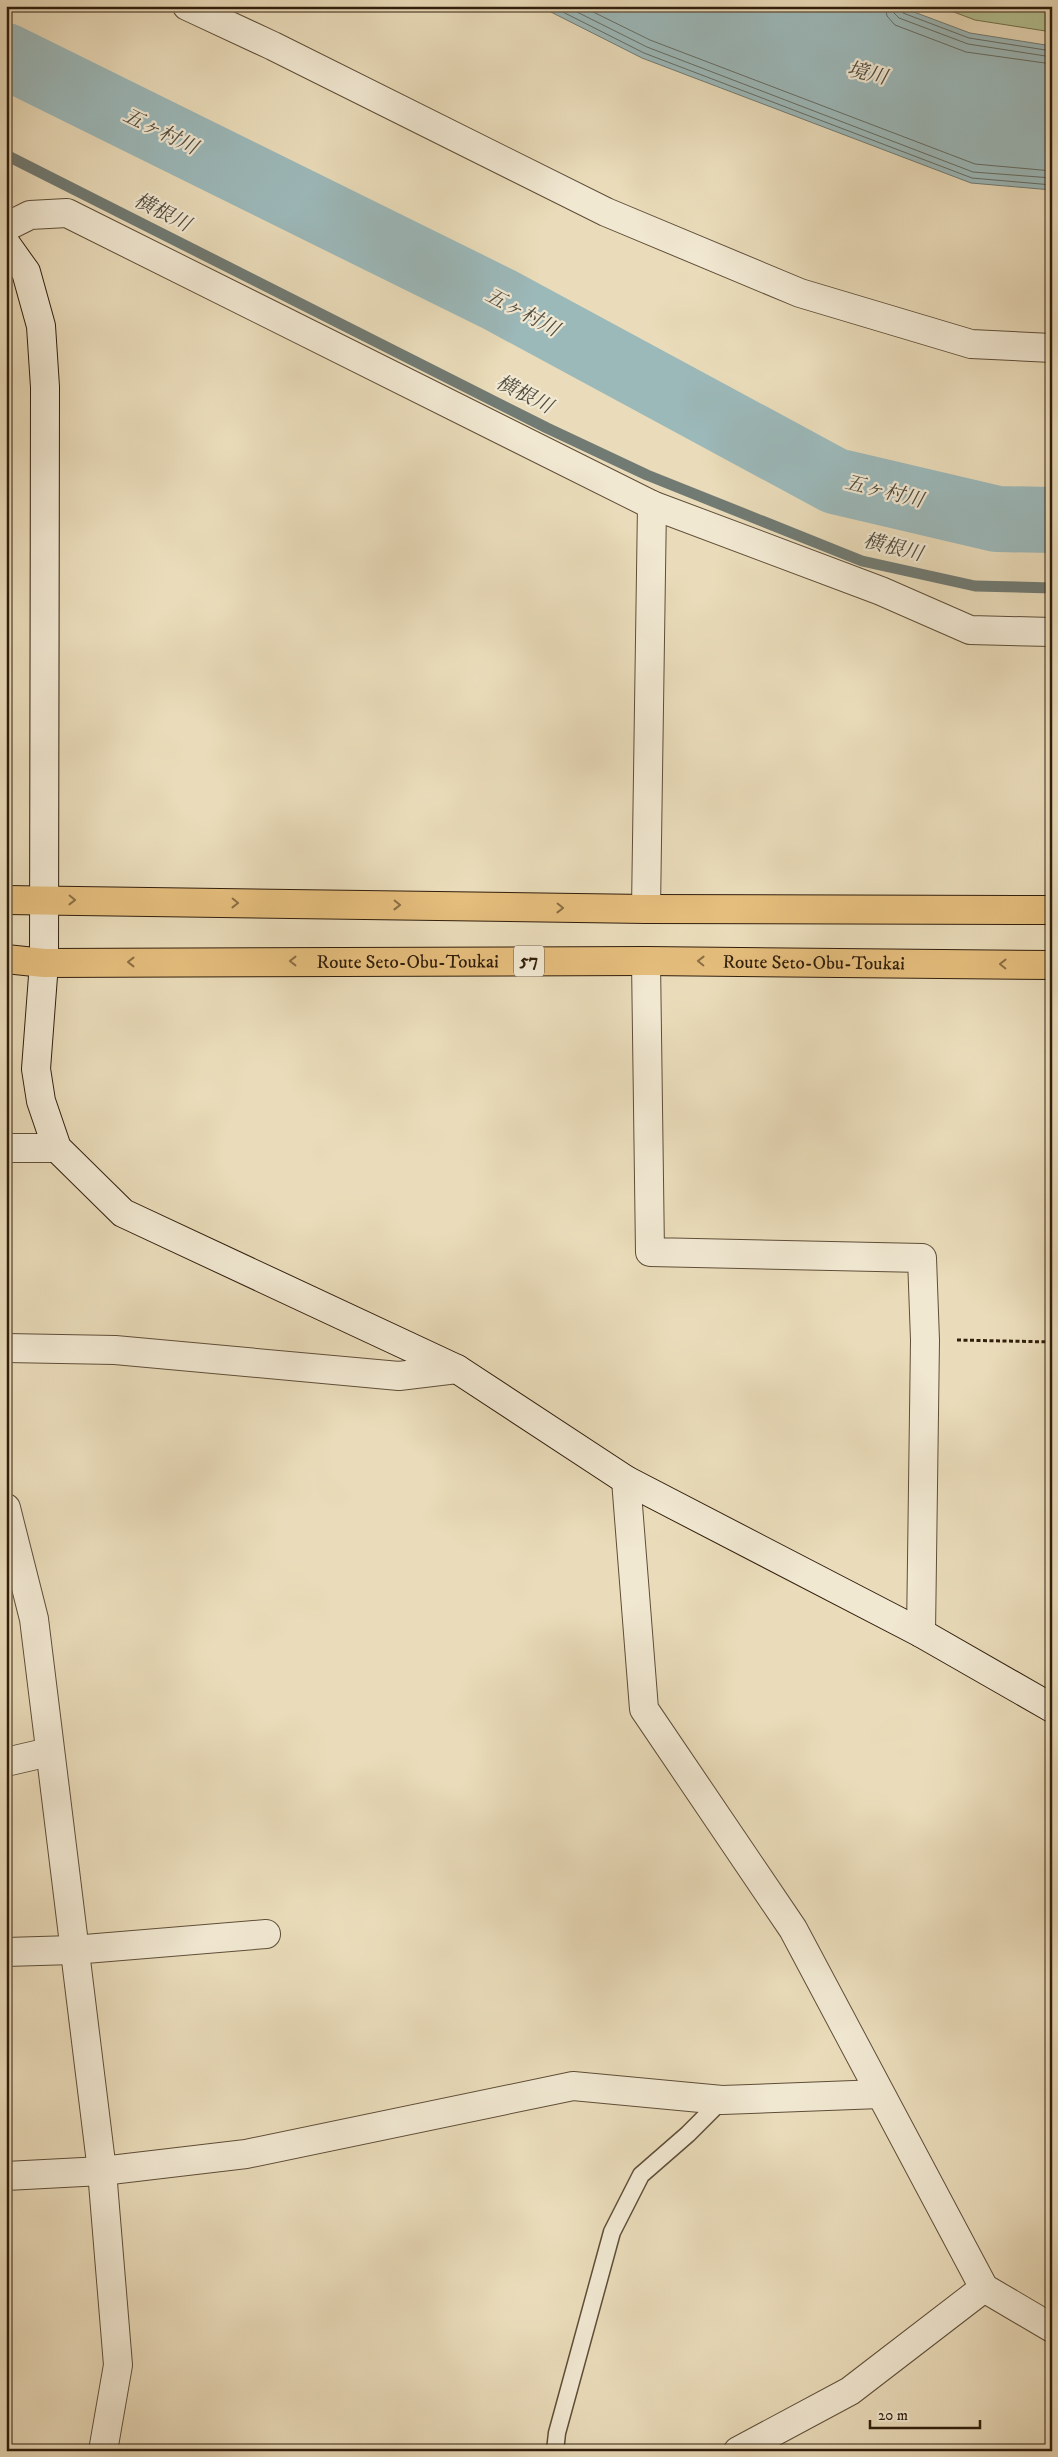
<svg xmlns="http://www.w3.org/2000/svg" width="1058" height="2457" font-family="'IM FELL DW Pica','Noto Serif JP',serif">
  <style>
    .green { fill: #b4c192; stroke: #72704f }
    .water { fill: #9cb9ba; stroke: #717b74 }
    .lines { fill: none; stroke-linecap: round; stroke-linejoin: round }
    .shore { stroke: #666c63; stroke-width: 1 }
    .stream { stroke: #717b74; stroke-width: 11 }
    .river { stroke: #9cb9ba; stroke-width: 66 }
    .lane-casing { stroke: #5f4e38; stroke-width: 19 }
    .street-casing { stroke: #5f4e38; stroke-width: 30 }
    .secondary-casing { stroke: #311e0c; stroke-width: 30 }
    .primary-casing { stroke: #311e0c; stroke-width: 30 }
    .path { stroke: #311e0c; stroke-width: 3; stroke-dasharray: 4 2.5; stroke-linecap: butt }
    .lane { stroke: #f1e8d2; stroke-width: 16 }
    .street { stroke: #f1e8d2; stroke-width: 28 }
    .secondary { stroke: #f1e8d2; stroke-width: 28 }
    .primary { stroke: #e5be7d; stroke-width: 28 }
    .oneway { stroke: #8b6e44 }
    .labels { text-anchor: middle; dominant-baseline: central; stroke-width: 4.5; stroke-linejoin: round; paint-order: stroke }
    .shield { fill: #f1e8d2; stroke: #6b5b47; stroke-width: 1 }
    .shield-label { font-size: 18px; font-weight: bold; fill: #311e0c }
    .street-label { font-size: 19px; fill: #311e0c; stroke: #f1e8d2 }
    .water-label { font-size: 20px; font-style: italic; fill: #514c40; stroke: #f1e8d2 }
  </style>
  <rect width="100%" height="100%" fill="#eadcba"/>
  <filter id="stains"><feTurbulence type="fractalNoise" baseFrequency=".004" numOctaves="4"/><feColorMatrix values="0 0 0 0 .2 0 0 0 0 .09 0 0 0 0 .02 0 0 0 .5 -.17"/></filter>
  <radialGradient id="worn" r=".72"><stop offset=".6" stop-color="#630" stop-opacity="0"/><stop offset="1" stop-color="#630" stop-opacity=".3"/></radialGradient>
  <path class="green" d="M 938,6 L 1052,6 L 1052,32 L 975,20 Z"/>
  <path class="water" d="M 539,6 L 898,6 L 970,33 L 1052,46 L 1052,190 L 971,183 L 642,58 Z"/>
  <g class="lines">
    <g class="shore">
      <path d="M 551,6 L 644,53 L 972,178 L 1052,185"/>
      <path d="M 565,6 L 647,47 L 973,172 L 1052,178"/>
      <path d="M 581,6 L 650,40 L 975,164 L 1052,171"/>
      <path d="M 885,6 L 887,16 L 895,25 L 966,52 L 1052,64"/>
      <path d="M 893,6 L 894,13 L 899,18 L 968,44 L 1052,57"/>
      <path d="M 899,6 L 903,13 L 969,38 L 1052,51"/>
    </g>
    <path class="stream" d="M 6,155 L 547,428 L 647,475 L 862,561 L 975,586 L 1052,588"/>
    <path class="river" d="M 6,56 L 500,300 L 835,481 L 997,519 L 1052,520"/>
    <defs>
      <path id="lane" d="M 555,2451 L 557,2433 L 612,2232 L 641,2175 L 688,2134 L 722,2100"/>
      <g id="street">
        <path d="M 187,6 L 273,46 L 606,212 L 800,293 L 971,344 L 1052,348"/>
        <path d="M 6,227 L 30,215 L 67,213 L 652,505 L 881,591 L 970,630 L 1052,632"/>
        <path d="M 646,909 L 652,505"/>
        <path d="M 646,961 L 650,1252 L 922,1258 L 925,1340 L 921,1633"/>
        <path d="M 6,1148 L 57,1148"/>
        <path d="M 6,1348 L 115,1350 L 399,1376 L 457,1369"/>
        <path d="M 626,1480 L 644,1709 L 793,1929 L 984,2288 L 1052,2328"/>
        <path d="M 6,1508 L 34,1619 L 102,2171 L 118,2365 L 103,2451"/>
        <path d="M 6,1762 L 49,1752"/>
        <path d="M 6,1952 L 73,1950 L 266,1934"/>
        <path d="M 6,2176 L 102,2171 L 246,2154 L 573,2086 L 722,2100 L 880,2094"/>
        <path d="M 738,2451 L 850,2391 L 984,2288"/>
      </g>
      <path id="secondary" d="M 6,244 L 26,272 L 41,326 L 45,387 L 44,963 L 36,1069 L 41,1101 L 57,1148 L 123,1213 L 457,1369 L 626,1480 L 921,1633 L 1052,1708"/>
      <g id="primary">
        <path d="M 6,900 L 646,909 L 1052,910"/>
        <path id="s1" d="M 6,959 L 44,963 L 646,961 L 1052,965"/>
      </g>
    </defs>
    <use href="#lane" class="lane-casing"/>
    <use href="#street" class="street-casing"/>
    <use href="#secondary" class="secondary-casing"/>
    <use href="#primary" class="primary-casing"/>
    <path class="path" d="M 957,1340 L 1052,1342"/>
    <use href="#lane" class="lane"/>
    <use href="#street" class="street"/>
    <use href="#secondary" class="secondary"/>
    <use href="#primary" class="primary"/>
  </g>
  <defs><path id="oneway-chevron" d="M-2-3.5L2.5 0L-2 3.5" fill="none" stroke-width="1.6" stroke-linecap="round" stroke-linejoin="round" transform="scale(1.25)"/></defs>
  <g class="oneway">
    <use href="#oneway-chevron" transform="translate(72 900) rotate(1)"/>
    <use href="#oneway-chevron" transform="translate(235 903) rotate(1)"/>
    <use href="#oneway-chevron" transform="translate(397 905) rotate(1)"/>
    <use href="#oneway-chevron" transform="translate(560 908) rotate(1)"/>
    <use href="#oneway-chevron" transform="translate(293 961) rotate(180)"/>
    <use href="#oneway-chevron" transform="translate(701 961) rotate(-179)"/>
    <use href="#oneway-chevron" transform="translate(131 962) rotate(180)"/>
    <use href="#oneway-chevron" transform="translate(1003 964) rotate(-179)"/>
  </g>
  <g class="labels">
    <rect class="shield" x="514" y="945.5" width="30" height="31" rx="4"/>
    <g class="shield-label">
      <text x="529" y="961">57</text>
    </g>
    <g class="street-label">
      <text stroke="none"><textPath href="#s1" startOffset="402">Route Seto-Obu-Toukai</textPath></text>
      <text stroke="none"><textPath href="#s1" startOffset="808">Route Seto-Obu-Toukai</textPath></text>
    </g>
    <g class="water-label">
      <text transform="translate(867 74) rotate(14)">境川</text>
      <text transform="translate(160 132) rotate(26)">五ヶ村川</text>
      <text transform="translate(162 213) rotate(27)">横根川</text>
      <text transform="translate(522 313) rotate(28)">五ヶ村川</text>
      <text transform="translate(524 395) rotate(27)">横根川</text>
      <text transform="translate(884 492) rotate(14)">五ヶ村川</text>
      <text transform="translate(893 548) rotate(14)">横根川</text>
    </g>
  </g>
  <rect width="1058" height="2457" fill="none" stroke="#eadcba" stroke-width="25"/>
  <rect x="8" y="8" width="1043" height="2442" fill="none" stroke="#311e0c" stroke-width="2.5"/>
  <rect x="12" y="12" width="1033" height="2432" fill="none" stroke="#311e0c"/>
  <path d="M870 2420v8h110v-8" fill="none" stroke="#311e0c" stroke-width="2.5"/>
  <text x="878" y="2420" font-size="15" fill="#311e0c" stroke="#f1e8d2" stroke-width="4" paint-order="stroke">20 m</text>
  <rect width="100%" height="100%" filter="url(#stains)"/>
  <rect width="100%" height="100%" fill="url(#worn)"/>
</svg>
